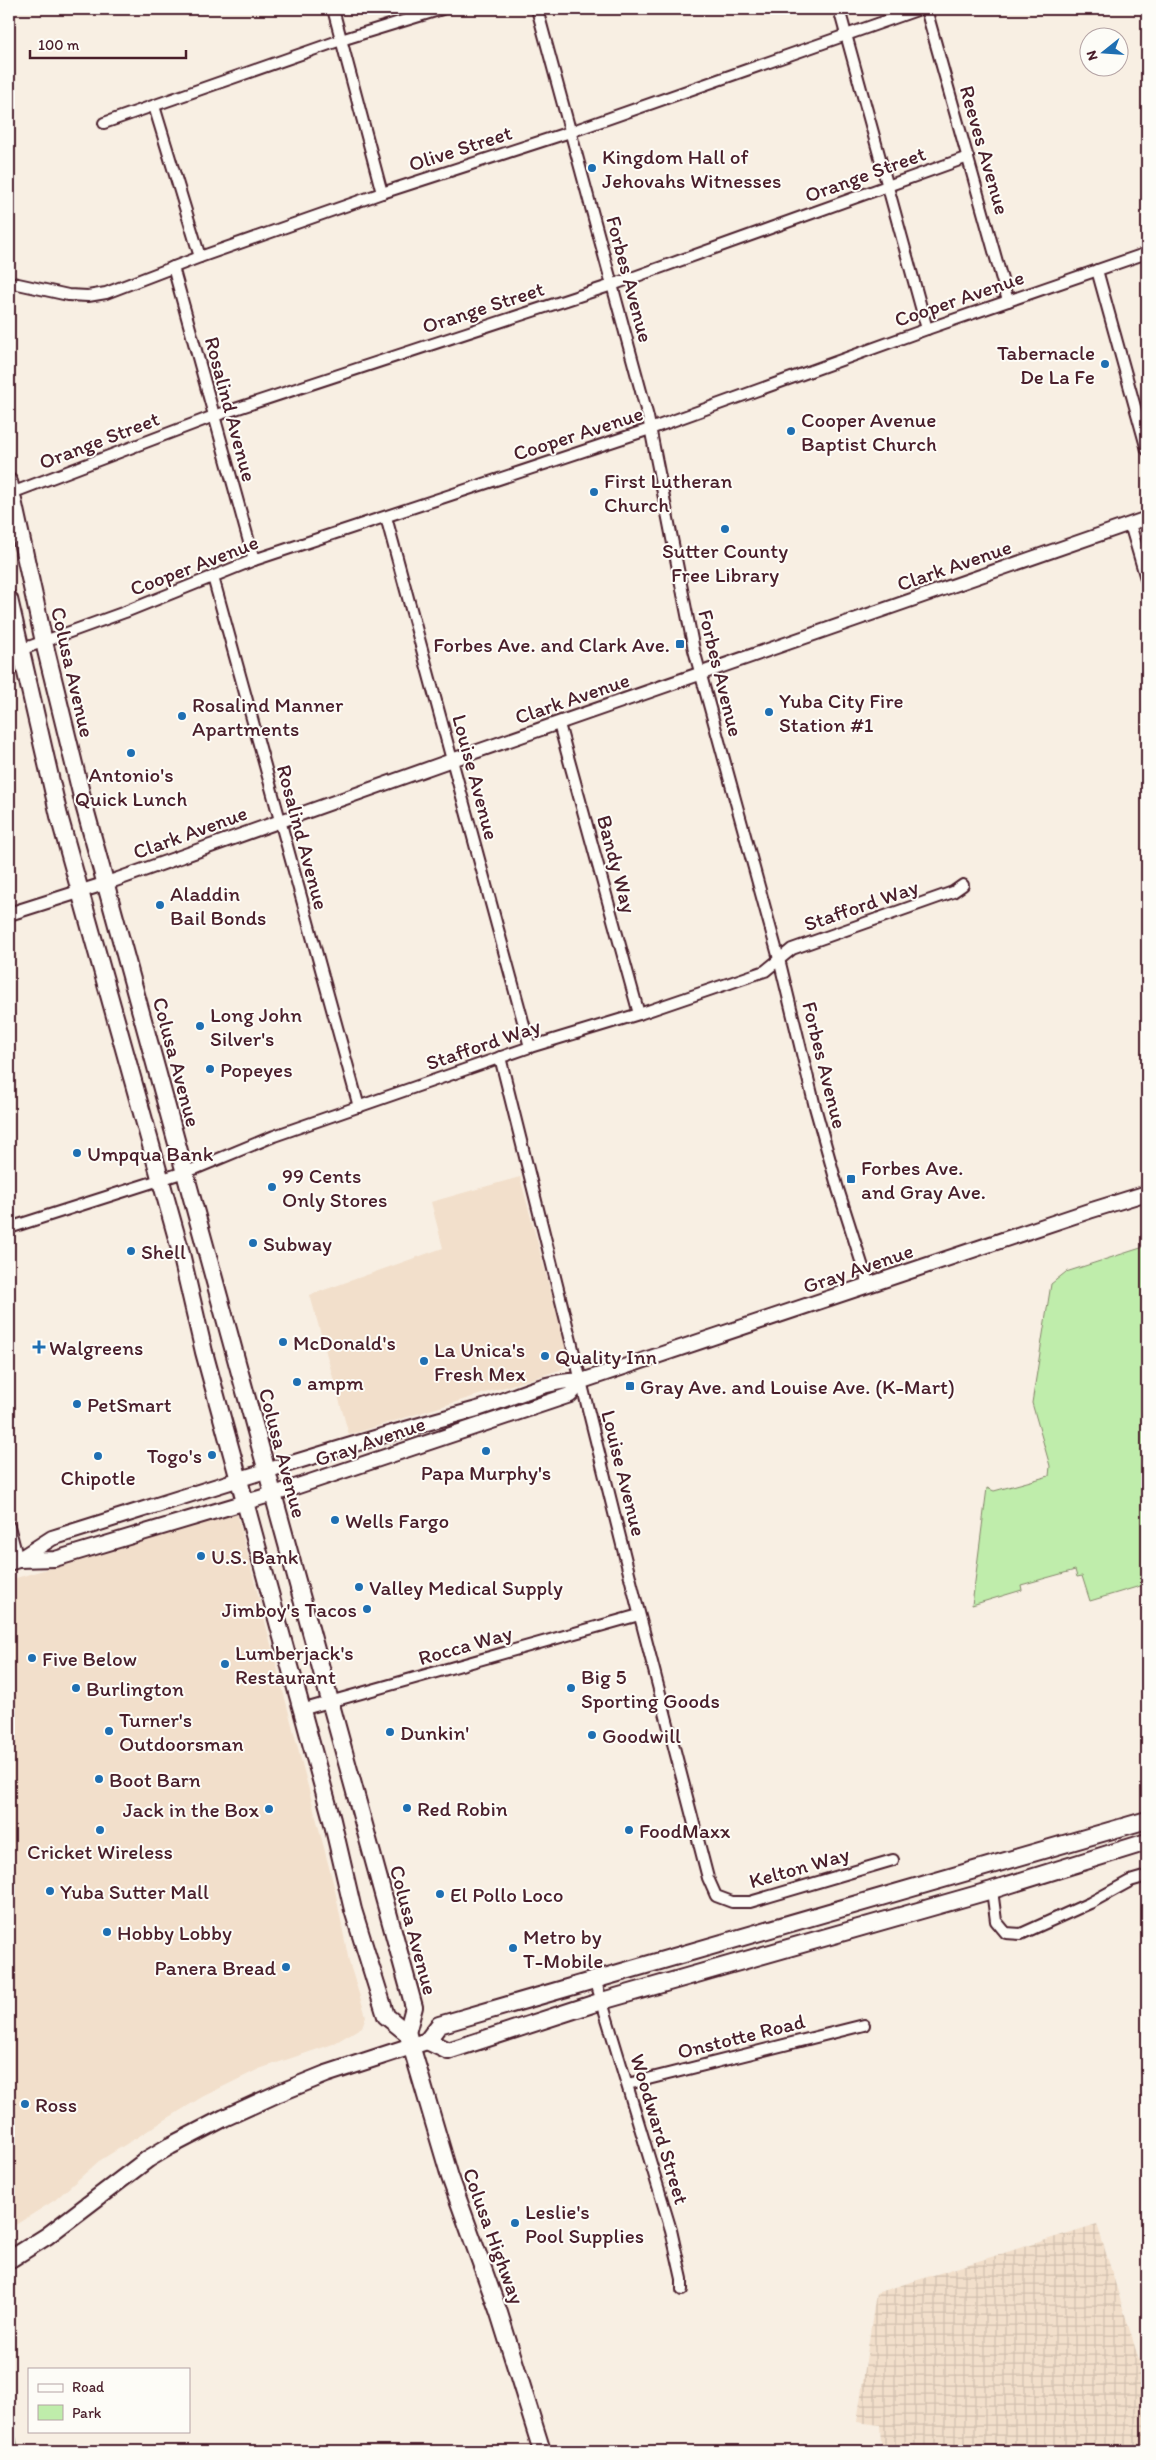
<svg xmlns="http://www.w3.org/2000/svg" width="1156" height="2460" font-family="Itim,sans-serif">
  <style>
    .built { fill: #f2dfcb }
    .industrial { fill: url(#industrial-grid) }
    .green { fill: #bfedab; stroke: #84866b }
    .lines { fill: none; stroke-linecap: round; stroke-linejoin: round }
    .minor-casing { stroke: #4a1f2b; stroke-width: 14 }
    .tertiary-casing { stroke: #4a1f2b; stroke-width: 16 }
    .secondary-casing { stroke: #4a1f2b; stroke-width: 18 }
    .trunk-casing { stroke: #4a1f2b; stroke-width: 20 }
    .minor { stroke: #fdfcf7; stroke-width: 10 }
    .tertiary { stroke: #fdfcf7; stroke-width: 12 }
    .secondary { stroke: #fdfcf7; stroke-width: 14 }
    .trunk { stroke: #fdfcf7; stroke-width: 16 }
    .poi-dot { fill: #1f6fb2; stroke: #fdfcf7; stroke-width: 2 }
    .labels { text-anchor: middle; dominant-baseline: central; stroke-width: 4; stroke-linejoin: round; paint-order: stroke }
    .street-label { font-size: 21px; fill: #4a1f2b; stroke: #fdfcf7 }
    .poi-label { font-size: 21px; fill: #4a1f2b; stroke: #fdfcf7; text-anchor: start }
  </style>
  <defs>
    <pattern id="industrial-grid" width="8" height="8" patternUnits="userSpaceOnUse" patternTransform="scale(1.25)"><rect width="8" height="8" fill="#f2dfcb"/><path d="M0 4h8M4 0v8" fill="none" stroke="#d1bfae"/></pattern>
  </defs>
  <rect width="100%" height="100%" fill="#f8efe3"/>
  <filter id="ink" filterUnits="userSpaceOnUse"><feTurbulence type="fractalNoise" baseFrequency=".02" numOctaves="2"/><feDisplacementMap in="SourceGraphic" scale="10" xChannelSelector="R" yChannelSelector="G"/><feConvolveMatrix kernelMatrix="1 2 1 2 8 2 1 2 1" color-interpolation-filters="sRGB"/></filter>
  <g filter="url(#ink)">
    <g class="built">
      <path d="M 520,1177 L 568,1356 L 565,1365 L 560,1370 L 349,1435 L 310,1295 L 443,1248 L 431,1202 Z"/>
      <path d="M 237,1514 L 335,1890 L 349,1962 L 366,2016 L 362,2027 L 333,2044 L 259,2069 L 202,2097 L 99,2161 L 55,2200 L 9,2229 L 9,1580 Z"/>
    </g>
    <path class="industrial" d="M 1097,2224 L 1147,2386 L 1147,2451 L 887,2451 L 881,2443 L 880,2425 L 857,2422 L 876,2293 Z"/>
    <g class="green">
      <path d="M 1147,1246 L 1147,1584 L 1090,1601 L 1082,1576 L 1077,1577 L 1075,1570 L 1021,1585 L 1022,1590 L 972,1605 L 987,1488 L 994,1491 L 1049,1476 L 1050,1466 L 1032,1403 L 1051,1284 L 1066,1272 Z"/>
      <path d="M 9,2410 L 19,2451 L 9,2451 Z"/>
    </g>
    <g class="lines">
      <defs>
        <g id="minor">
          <path d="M 333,9 L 382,193"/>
          <path d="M 537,9 L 648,417 L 694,650 L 779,959 L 815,1107 L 838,1189 L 869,1286"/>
          <path d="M 839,9 L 927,329"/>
          <path d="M 926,9 L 1008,301"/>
          <path d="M 154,106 L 200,257"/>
          <path d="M 104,123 L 341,40 L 442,9"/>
          <path d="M 173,267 L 254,560"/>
          <path d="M 1097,270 L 1147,450"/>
          <path d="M 9,282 L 68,295 L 88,296 L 106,293 L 200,257 L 382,193 L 570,132 L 920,9"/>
          <path d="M 9,494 L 214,416 L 612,285 L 968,157"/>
          <path d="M 386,517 L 530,1047"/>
          <path d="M 1130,524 L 1147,582"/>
          <path d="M 213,577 L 359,1107"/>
          <path d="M 20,650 L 125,612 L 254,560 L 650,429 L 927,329 L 1147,253"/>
          <path d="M 559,724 L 639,1014"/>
          <path d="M 500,1057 L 636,1601 L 708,1878 L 716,1896 L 732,1902 L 750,1902 L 893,1860"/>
          <path d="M 9,1228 L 197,1168 L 274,1136 L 530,1047 L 639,1014 L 765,971 L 792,949 L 953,892 L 963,885"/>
          <path d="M 9,1526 L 18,1560"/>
          <path d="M 301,1710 L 639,1615"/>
          <path d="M 992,1890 L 996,1921 L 1006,1933 L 1021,1934 L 1090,1903 L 1130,1881 L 1147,1876"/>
          <path d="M 595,1979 L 671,2230 L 682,2279 L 682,2290"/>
          <path d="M 628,2084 L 864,2025"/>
        </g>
        <path id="tertiary" d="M 9,914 L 107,883 L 452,760 L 1147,518"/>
        <g id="secondary">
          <path d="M 18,1560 L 52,1538 C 193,1494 334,1448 477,1409 C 509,1400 549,1378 582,1381 L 1089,1211 L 1147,1193"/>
          <path d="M 9,1563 L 18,1560 L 55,1559 L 283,1491 L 570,1395 L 582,1381"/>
        </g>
        <g id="trunk">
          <path d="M 9,482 L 44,642 L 84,805 L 414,2007 L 407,2033"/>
          <path d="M 9,599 L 59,816 L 180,1249 L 204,1352 L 332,1820 L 353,1910 L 386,2016 L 407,2033"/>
          <path d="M 408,2035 L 450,2177 L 499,2313 L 542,2451"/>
          <path d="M 427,2041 L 448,2051 L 602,2001 L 992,1890 L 1147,1842"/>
          <path d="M 9,2260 L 47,2236 L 148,2159 L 170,2146 L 224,2118 L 279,2093 L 326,2074 L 427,2041 L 439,2025 L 1147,1820"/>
        </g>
      </defs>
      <use href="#minor" class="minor-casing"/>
      <use href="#tertiary" class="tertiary-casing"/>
      <use href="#secondary" class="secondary-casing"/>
      <use href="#trunk" class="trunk-casing"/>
      <use href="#minor" class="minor"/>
      <use href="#tertiary" class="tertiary"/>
      <use href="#secondary" class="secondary"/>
      <use href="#trunk" class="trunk"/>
    </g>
  </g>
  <g class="poi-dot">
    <circle cx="592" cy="168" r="5"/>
    <circle cx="1105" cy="364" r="5"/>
    <circle cx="791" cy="431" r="5"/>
    <circle cx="594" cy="492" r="5"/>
    <circle cx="725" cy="529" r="5"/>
    <rect x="675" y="639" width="10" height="10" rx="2.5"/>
    <circle cx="769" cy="712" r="5"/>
    <circle cx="182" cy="716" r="5"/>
    <circle cx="131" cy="753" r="5"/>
    <circle cx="160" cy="905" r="5"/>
    <circle cx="200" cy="1026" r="5"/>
    <circle cx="210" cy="1069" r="5"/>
    <circle cx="77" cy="1153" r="5"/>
    <rect x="846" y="1174" width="10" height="10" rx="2.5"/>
    <circle cx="272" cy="1187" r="5"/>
    <circle cx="253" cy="1243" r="5"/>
    <circle cx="131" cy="1251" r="5"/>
    <circle cx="283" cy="1342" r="5"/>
    <path d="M36.5 1339.5h5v5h5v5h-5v5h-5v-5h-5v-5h5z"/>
    <circle cx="545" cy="1356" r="5"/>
    <circle cx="424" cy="1361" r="5"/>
    <circle cx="297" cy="1382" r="5"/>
    <rect x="625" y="1381" width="10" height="10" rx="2.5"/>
    <circle cx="77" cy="1404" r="5"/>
    <circle cx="486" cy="1451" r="5"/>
    <circle cx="212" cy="1455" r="5"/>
    <circle cx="98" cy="1456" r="5"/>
    <circle cx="335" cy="1520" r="5"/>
    <circle cx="201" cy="1556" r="5"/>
    <circle cx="359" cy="1587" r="5"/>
    <circle cx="367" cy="1609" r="5"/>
    <circle cx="32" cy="1658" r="5"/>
    <circle cx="225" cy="1664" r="5"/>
    <circle cx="76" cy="1688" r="5"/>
    <circle cx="571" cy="1688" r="5"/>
    <circle cx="109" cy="1731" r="5"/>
    <circle cx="390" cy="1732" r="5"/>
    <circle cx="592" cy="1735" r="5"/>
    <circle cx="99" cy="1779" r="5"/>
    <circle cx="407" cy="1808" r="5"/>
    <circle cx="269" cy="1809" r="5"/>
    <circle cx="100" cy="1830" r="5"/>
    <circle cx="629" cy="1830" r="5"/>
    <circle cx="50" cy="1891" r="5"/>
    <circle cx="440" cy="1894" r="5"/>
    <circle cx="107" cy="1932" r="5"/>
    <circle cx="513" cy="1948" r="5"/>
    <circle cx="286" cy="1967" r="5"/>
    <circle cx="25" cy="2104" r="5"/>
    <circle cx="515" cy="2223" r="5"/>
  </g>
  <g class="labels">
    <g class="street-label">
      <text transform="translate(460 148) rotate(-18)">Olive Street</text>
      <text transform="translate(985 150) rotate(74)">Reeves Avenue</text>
      <text transform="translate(865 174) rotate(-20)">Orange Street</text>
      <text transform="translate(630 279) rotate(75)">Forbes Avenue</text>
      <text transform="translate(959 298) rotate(-19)">Cooper Avenue</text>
      <text transform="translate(483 307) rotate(-18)">Orange Street</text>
      <text transform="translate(231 409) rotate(75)">Rosalind Avenue</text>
      <text transform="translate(578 433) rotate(-18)">Cooper Avenue</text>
      <text transform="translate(99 440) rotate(-21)">Orange Street</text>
      <text transform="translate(194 565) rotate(-21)">Cooper Avenue</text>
      <text transform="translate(954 565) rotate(-19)">Clark Avenue</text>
      <text transform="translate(73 672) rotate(77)">Colusa Avenue</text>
      <text transform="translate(721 673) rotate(76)">Forbes Avenue</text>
      <text transform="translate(572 698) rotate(-19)">Clark Avenue</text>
      <text transform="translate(476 777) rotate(75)">Louise Avenue</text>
      <text transform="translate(190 832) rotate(-20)">Clark Avenue</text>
      <text transform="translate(303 837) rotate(75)">Rosalind Avenue</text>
      <text transform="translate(617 864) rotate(75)">Bandy Way</text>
      <text transform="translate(861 905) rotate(-19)">Stafford Way</text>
      <text transform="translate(483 1044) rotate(-19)">Stafford Way</text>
      <text transform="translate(177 1062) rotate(75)">Colusa Avenue</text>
      <text transform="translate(825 1065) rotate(76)">Forbes Avenue</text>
      <text transform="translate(858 1268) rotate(-19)">Gray Avenue</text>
      <text transform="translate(370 1441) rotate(-19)">Gray Avenue</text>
      <text transform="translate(283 1453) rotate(75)">Colusa Avenue</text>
      <text transform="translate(624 1473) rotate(76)">Louise Avenue</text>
      <text transform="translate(465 1645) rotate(-16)">Rocca Way</text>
      <text transform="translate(799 1867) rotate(-16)">Kelton Way</text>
      <text transform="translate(414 1930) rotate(75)">Colusa Avenue</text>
      <text transform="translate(741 2036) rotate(-14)">Onstotte Road</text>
      <text transform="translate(660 2129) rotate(73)">Woodward Street</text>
      <text transform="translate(494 2236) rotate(70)">Colusa Highway</text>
    </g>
    <g class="poi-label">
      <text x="602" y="156">Kingdom Hall of<tspan x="602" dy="24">Jehovahs Witnesses</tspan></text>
      <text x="1095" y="352" text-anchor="end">Tabernacle<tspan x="1095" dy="24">De La Fe</tspan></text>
      <text x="801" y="419">Cooper Avenue<tspan x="801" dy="24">Baptist Church</tspan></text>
      <text x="604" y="480">First Lutheran<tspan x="604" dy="24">Church</tspan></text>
      <text x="725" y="550" text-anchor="middle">Sutter County<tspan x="725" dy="24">Free Library</tspan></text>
      <text x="670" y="644" text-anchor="end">Forbes Ave. and Clark Ave.</text>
      <text x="779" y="700">Yuba City Fire<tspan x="779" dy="24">Station #1</tspan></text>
      <text x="192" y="704">Rosalind Manner<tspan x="192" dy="24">Apartments</tspan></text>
      <text x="131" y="774" text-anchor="middle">Antonio's<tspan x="131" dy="24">Quick Lunch</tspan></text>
      <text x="170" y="893">Aladdin<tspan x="170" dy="24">Bail Bonds</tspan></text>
      <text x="210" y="1014">Long John<tspan x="210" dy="24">Silver's</tspan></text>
      <text x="220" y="1069">Popeyes</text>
      <text x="87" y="1153">Umpqua Bank</text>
      <text x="861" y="1167">Forbes Ave.<tspan x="861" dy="24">and Gray Ave.</tspan></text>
      <text x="282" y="1175">99 Cents<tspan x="282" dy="24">Only Stores</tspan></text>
      <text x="263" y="1243">Subway</text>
      <text x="141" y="1251">Shell</text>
      <text x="293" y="1342">McDonald's</text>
      <text x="49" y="1347">Walgreens</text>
      <text x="434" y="1349">La Unica's<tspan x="434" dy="24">Fresh Mex</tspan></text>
      <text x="555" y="1356">Quality Inn</text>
      <text x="307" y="1382">ampm</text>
      <text x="640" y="1386">Gray Ave. and Louise Ave. (K-Mart)</text>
      <text x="87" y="1404">PetSmart</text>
      <text x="202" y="1455" text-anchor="end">Togo's</text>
      <text x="486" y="1472" text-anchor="middle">Papa Murphy's</text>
      <text x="98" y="1477" text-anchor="middle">Chipotle</text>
      <text x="345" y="1520">Wells Fargo</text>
      <text x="211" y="1556">U.S. Bank</text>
      <text x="369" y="1587">Valley Medical Supply</text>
      <text x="357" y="1609" text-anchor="end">Jimboy's Tacos</text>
      <text x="235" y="1652">Lumberjack's<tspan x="235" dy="24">Restaurant</tspan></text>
      <text x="42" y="1658">Five Below</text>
      <text x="581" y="1676">Big 5<tspan x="581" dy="24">Sporting Goods</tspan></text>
      <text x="86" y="1688">Burlington</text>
      <text x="119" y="1719">Turner's<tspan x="119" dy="24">Outdoorsman</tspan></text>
      <text x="400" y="1732">Dunkin'</text>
      <text x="602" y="1735">Goodwill</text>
      <text x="109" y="1779">Boot Barn</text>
      <text x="417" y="1808">Red Robin</text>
      <text x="259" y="1809" text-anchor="end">Jack in the Box</text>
      <text x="639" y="1830">FoodMaxx</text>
      <text x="100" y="1851" text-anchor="middle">Cricket Wireless</text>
      <text x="60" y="1891">Yuba Sutter Mall</text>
      <text x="450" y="1894">El Pollo Loco</text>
      <text x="117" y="1932">Hobby Lobby</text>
      <text x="523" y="1936">Metro by<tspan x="523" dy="24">T-Mobile</tspan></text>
      <text x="276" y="1967" text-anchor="end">Panera Bread</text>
      <text x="35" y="2104">Ross</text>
      <text x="525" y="2211">Leslie's<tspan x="525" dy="24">Pool Supplies</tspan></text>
    </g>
  </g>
  <rect width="1156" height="2460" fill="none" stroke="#fdfcf7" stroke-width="30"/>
  <rect x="15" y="15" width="1126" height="2430" fill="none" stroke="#4a1f2b" stroke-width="2" filter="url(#ink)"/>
  <rect x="28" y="2368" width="162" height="65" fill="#fdfcf7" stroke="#b5a4a5"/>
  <rect x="38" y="2384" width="25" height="8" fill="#fdfcf7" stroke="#b5a4a5"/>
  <text x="72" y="2392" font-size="15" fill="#4a1f2b">Road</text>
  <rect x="38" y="2405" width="25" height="15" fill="#bfedab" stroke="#b5a4a5"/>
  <text x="72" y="2418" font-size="15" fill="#4a1f2b">Park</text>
  <g transform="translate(1104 52) rotate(253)"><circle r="24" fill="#fdfcf7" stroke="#b5a4a5"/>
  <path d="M0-4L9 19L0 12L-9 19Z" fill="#1f6fb2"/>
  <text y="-8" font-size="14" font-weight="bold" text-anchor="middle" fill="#4a1f2b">N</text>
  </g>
  <path d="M30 50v8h156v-8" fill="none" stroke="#4a1f2b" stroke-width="2.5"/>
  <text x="38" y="50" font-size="15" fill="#4a1f2b" stroke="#fdfcf7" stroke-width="4" paint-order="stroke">100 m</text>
</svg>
